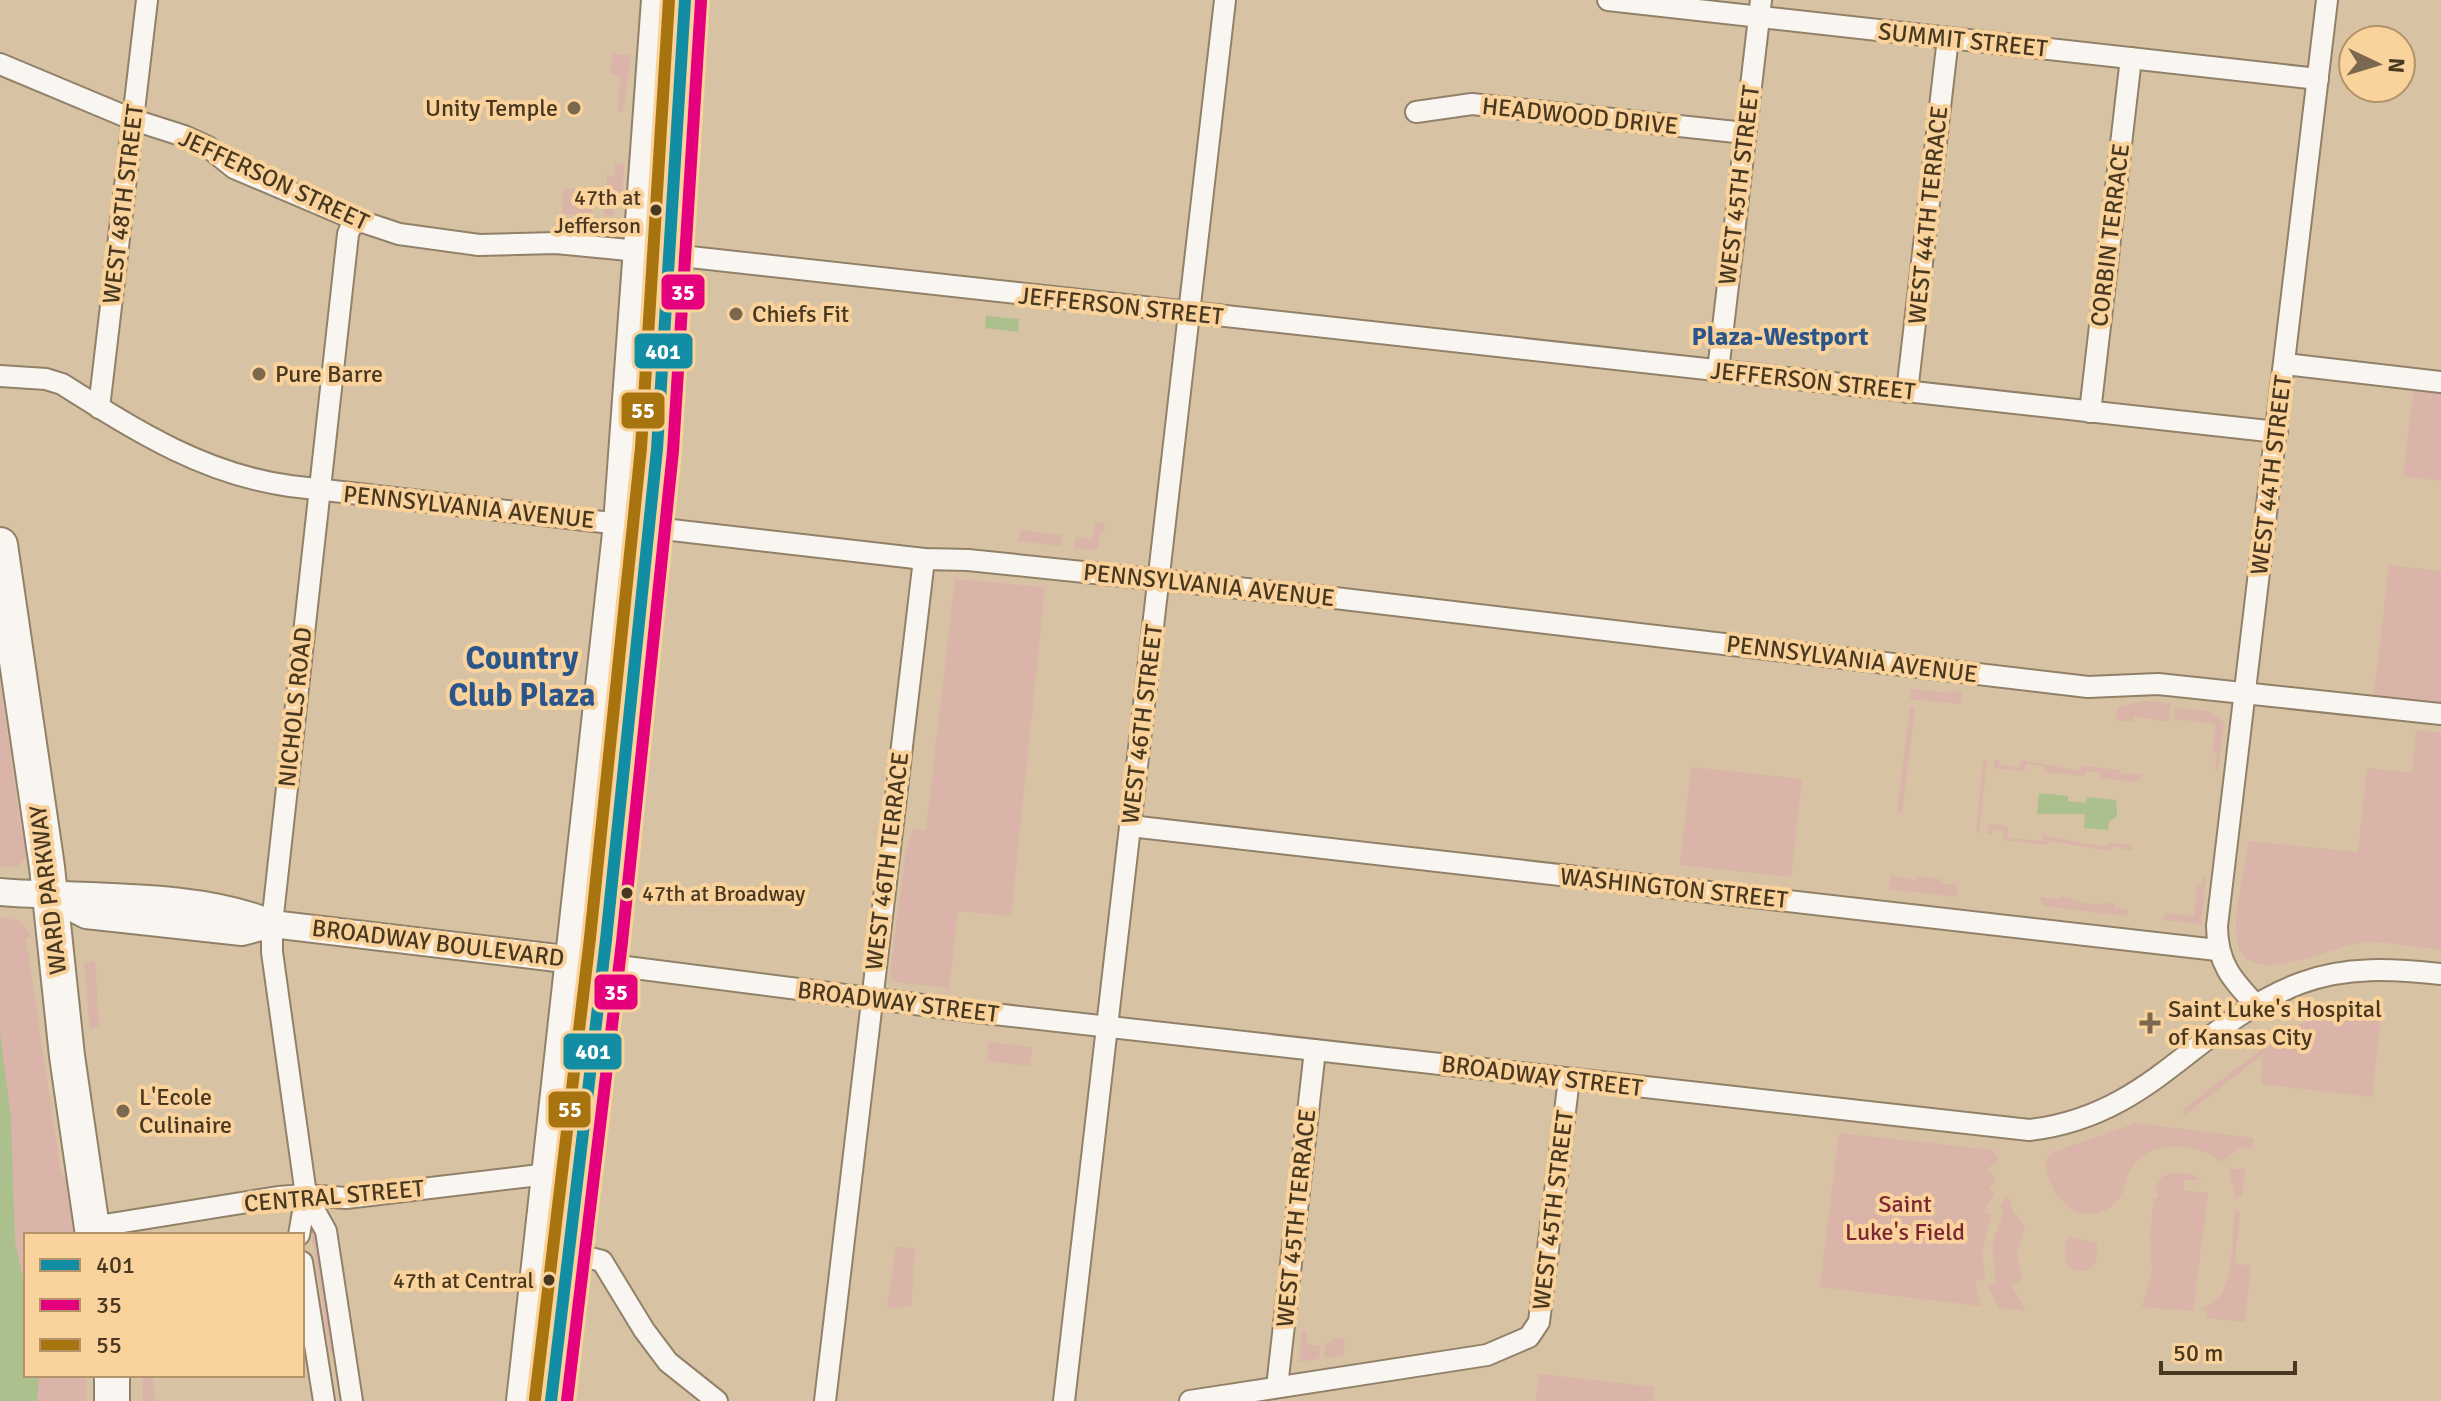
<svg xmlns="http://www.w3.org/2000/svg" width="2441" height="1401" font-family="Signika,sans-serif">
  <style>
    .green { fill: #dab4a8 }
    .water { fill: #acc08e }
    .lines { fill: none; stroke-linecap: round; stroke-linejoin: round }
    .minor-casing { stroke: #918169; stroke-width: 24 }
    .tertiary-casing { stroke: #918169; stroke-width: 30 }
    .secondary-casing { stroke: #918169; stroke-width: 34 }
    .trunk-casing { stroke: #918169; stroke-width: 38 }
    .minor { stroke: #f9f6f1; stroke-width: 20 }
    .tertiary { stroke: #f9f6f1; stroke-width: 26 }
    .secondary { stroke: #f9f6f1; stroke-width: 30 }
    .trunk { stroke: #f9f6f1; stroke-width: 34 }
    .bus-1-casing { stroke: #fad29b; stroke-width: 18 }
    .bus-2-casing { stroke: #fad29b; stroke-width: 18 }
    .bus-3-casing { stroke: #fad29b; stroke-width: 18 }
    .bus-1 { stroke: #128da3; stroke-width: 12 }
    .bus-2 { stroke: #e5007d; stroke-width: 12 }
    .bus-3 { stroke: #a8740f; stroke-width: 12 }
    .poi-dot { fill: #7a684f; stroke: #fad29b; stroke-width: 3 }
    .bus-dot { fill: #483821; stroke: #fad29b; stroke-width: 3 }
    .labels { text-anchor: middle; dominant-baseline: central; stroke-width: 8; stroke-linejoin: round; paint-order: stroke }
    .bus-label { font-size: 22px; fill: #483821; stroke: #fad29b; text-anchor: end }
    .street-label { font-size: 24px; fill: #483821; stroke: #fad29b }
    .poi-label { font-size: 24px; fill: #483821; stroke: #fad29b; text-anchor: start }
    .park-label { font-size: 24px; fill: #7d2735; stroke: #fad29b }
    .neighbourhood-label { font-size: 26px; font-weight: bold; fill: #2a568b; stroke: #fad29b }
    .district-label { font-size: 32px; font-weight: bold; fill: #2a568b; stroke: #fad29b }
    .line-badge { stroke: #fad29b; stroke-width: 3 }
    .badge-label { font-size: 22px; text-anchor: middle; font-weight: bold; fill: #fff }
  </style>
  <rect width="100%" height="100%" fill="#d7c2a4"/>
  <g class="green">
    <path d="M 612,54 L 631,55 L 623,112 L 618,112 L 620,75 L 611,74 Z"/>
    <path d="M 615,163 L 624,164 L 622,193 L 615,194 L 613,216 L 605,215 L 601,191 L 607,190 L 607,176 L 615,175 Z"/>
    <path d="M 564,188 L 597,190 L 591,216 L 562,214 Z"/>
    <path d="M 2414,386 L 2441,390 L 2441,481 L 2403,476 Z"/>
    <path d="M 1095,522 L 1105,524 L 1104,533 L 1100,533 L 1098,550 L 1074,548 L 1076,537 L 1093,539 Z"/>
    <path d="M 1020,530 L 1062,535 L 1061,546 L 1018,541 Z"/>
    <path d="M 2389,565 L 2441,571 L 2441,703 L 2374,695 Z"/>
    <path d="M 955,579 L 1045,587 L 1011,916 L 958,911 L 949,988 L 895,982 L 890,975 L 906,849 L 913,829 L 926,830 Z"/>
    <path d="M 0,680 L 19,817 L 23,838 L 29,839 L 29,853 L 19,866 L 0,867 Z"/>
    <path d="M 1912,689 L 1947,693 L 1963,690 L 1961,704 L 1910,699 Z"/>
    <path d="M 2146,701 L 2171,703 L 2169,722 L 2134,716 L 2133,722 L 2116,720 L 2117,707 Z"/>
    <path d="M 1910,706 L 1915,707 L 1902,813 L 1897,812 Z"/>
    <path d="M 2175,708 L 2209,711 L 2224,723 L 2218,771 L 2215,771 L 2217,753 L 2213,752 L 2215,724 L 2174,719 Z"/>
    <path d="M 2416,730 L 2441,733 L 2441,950 C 2417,947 2391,942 2367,942 C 2337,943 2250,991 2238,945 C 2231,919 2245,868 2248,841 L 2358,852 L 2367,768 L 2412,773 Z"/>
    <path d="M 1995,760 L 1999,760 L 1999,765 L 2020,767 L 2021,760 L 2080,771 L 2081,766 L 2121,770 L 2121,774 L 2142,774 L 2142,778 L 2137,782 L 2101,778 L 2101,773 L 2086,771 L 2085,776 L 2044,772 L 2044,766 L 2026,764 L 2024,771 L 1994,768 Z"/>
    <path d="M 1983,761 L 1987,761 L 1979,833 L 1976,833 Z"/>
    <path d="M 1691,767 L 1802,779 L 1791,877 L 1680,865 Z"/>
    <path d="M 1988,824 L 2008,826 L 2008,838 L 2042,841 L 2043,836 L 2107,847 L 2108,843 L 2133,845 L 2133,851 L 2112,846 L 2111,851 L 2049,841 L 2048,845 L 2003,840 L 2004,831 L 1992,829 L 1992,834 L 1987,834 Z"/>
    <path d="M 1891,875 L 1916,881 L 1917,876 L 1941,879 L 1942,883 L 1958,885 L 1956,897 L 1889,889 Z"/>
    <path d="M 2203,876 L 2206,876 L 2201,924 L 2163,920 L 2164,913 L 2194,916 L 2197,885 L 2202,885 Z"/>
    <path d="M 2061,896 L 2088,904 L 2115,903 L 2115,909 L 2128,910 L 2128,916 L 2042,906 L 2040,897 L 2060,899 Z"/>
    <path d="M 0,917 L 21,921 L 32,937 L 26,939 L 61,1173 L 67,1179 L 75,1235 L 26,1235 L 26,1375 L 87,1375 L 86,1401 L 0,1401 Z"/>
    <path d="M 95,961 C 97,983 97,1004 99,1025 L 90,1030 L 84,962 Z"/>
    <path d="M 2358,1008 L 2382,1009 L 2372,1097 L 2261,1084 L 2263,1054 L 2184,1116 L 2183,1109 L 2290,1028 L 2331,1012 Z"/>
    <path d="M 989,1042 L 1032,1047 L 1030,1066 L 987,1061 Z"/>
    <path d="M 2136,1123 L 2254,1138 L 2252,1149 L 2238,1148 L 2222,1162 C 2196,1141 2148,1138 2130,1171 C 2124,1182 2124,1195 2114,1204 C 2080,1233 2045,1193 2046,1159 L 2054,1152 Z"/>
    <path d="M 1839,1133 L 1993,1150 L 1999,1160 L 1987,1169 L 1996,1180 L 1989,1189 L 1994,1193 L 1984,1212 L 1992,1215 L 1982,1250 L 1985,1278 L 1975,1282 L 1981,1306 L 1820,1287 Z"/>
    <path d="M 2229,1169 L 2245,1169 L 2242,1197 L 2235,1196 Z"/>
    <path d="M 2171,1173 L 2191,1174 L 2201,1180 L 2185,1180 L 2184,1190 L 2208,1193 L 2193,1311 L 2142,1307 L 2152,1270 L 2150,1235 L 2154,1198 L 2158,1198 L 2156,1186 L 2163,1176 Z"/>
    <path d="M 2007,1194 L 2013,1212 L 2025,1225 L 2017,1255 L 2022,1280 L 2011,1285 L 2026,1311 L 1999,1308 L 1988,1286 L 1996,1283 L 1992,1246 L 2004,1210 L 1999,1208 Z"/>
    <path d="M 2235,1212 L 2240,1213 L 2235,1263 L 2251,1266 L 2245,1322 L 2206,1318 L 2206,1311 L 2199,1308 C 2237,1303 2231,1242 2235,1212 Z"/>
    <path d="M 315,1229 L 334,1354 L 330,1354 L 311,1230 Z"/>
    <path d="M 2071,1237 L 2097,1243 L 2096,1262 L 2089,1270 L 2075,1271 L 2066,1263 L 2065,1244 Z"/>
    <path d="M 896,1246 L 915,1249 L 911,1306 L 887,1309 Z"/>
    <path d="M 1302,1330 L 1307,1331 L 1306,1344 L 1321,1346 L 1319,1359 L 1299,1362 Z"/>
    <path d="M 1333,1338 L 1345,1339 L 1343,1355 L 1324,1358 L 1326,1342 L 1332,1343 Z"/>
    <path d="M 1539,1374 L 1655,1387 L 1653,1401 L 1536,1401 Z"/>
    <path d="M 143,1375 L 152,1375 L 156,1401 L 143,1401 Z"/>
  </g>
  <g class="water">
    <path d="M 986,316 L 1019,319 L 1018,332 L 985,328 Z"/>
    <path d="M 2039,793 L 2068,796 L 2068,801 L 2086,803 L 2087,797 L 2116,800 L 2117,816 L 2109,822 L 2108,830 L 2084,828 L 2085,814 L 2037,814 Z"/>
    <path d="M 0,1032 L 11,1118 L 15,1242 L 26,1292 L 26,1375 L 39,1375 L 37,1401 L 0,1401 Z"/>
  </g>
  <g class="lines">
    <defs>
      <g id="minor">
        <path d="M 1608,0 L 2318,79"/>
        <path d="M 0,64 L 134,120 L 184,136 L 208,147 L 234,168 L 354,219 L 399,234 L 479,245 L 556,243 L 618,249 L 2277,432"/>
        <path d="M 1416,112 L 1472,104 L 1745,133"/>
        <path d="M 2285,364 L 2441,382"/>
        <path d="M 1718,371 L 1761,0"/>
        <path d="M 0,376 L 46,379 L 62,384 C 135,430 203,474 290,486 L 924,559 L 968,560 L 1335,598 L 2088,687 L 2158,684 L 2441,714"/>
        <path d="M 1907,392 L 1948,38"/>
        <path d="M 99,408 L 147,0"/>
        <path d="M 2090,412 L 2131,58"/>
        <path d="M 1130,826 L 2217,950"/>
        <path d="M 603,964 L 985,1013 L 2029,1130 C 2153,1116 2197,1022 2301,983 C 2346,966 2394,969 2441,974"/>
        <path d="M 2257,1006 C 2232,980 2217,963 2217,926 L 2327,0"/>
        <path d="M 306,1195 L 326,1231 L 352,1401"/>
        <path d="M 92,1227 L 278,1197 L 306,1195 L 346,1198 L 556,1173"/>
        <path d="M 299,1235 L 306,1195 L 272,952 L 272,924 L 348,234 L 354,219"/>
        <path d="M 559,1250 L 602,1261 L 644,1330 L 668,1362 L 717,1401"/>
        <path d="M 302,1262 L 324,1401"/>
        <path d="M 1277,1387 L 1315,1050"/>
        <path d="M 825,1401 L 924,559"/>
        <path d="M 1064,1401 L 1225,0"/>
        <path d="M 1190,1401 L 1487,1355 L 1529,1337 L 1539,1322 L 1569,1079"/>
      </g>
      <g id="tertiary">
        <path d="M 0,892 C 82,899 198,891 272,924 L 590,962"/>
        <path d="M 51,897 L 86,915 L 242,932 L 272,924"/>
      </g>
      <g id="secondary">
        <path d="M 522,1401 L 619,524 L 657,0"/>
        <path d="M 551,1401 L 606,940 L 657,449 L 685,0"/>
      </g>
      <g id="trunk">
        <path d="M 0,545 L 47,867 L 67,1056 L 93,1235"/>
        <path d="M 112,1375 L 112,1401"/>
      </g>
    </defs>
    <use href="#minor" class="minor-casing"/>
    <use href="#tertiary" class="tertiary-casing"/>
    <use href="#secondary" class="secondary-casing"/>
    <use href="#trunk" class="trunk-casing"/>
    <use href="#minor" class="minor"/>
    <use href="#tertiary" class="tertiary"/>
    <use href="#secondary" class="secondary"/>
    <use href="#trunk" class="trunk"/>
    <defs>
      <path id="bus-1" d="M 551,1401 L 606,940 L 657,449 L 685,0"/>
      <path id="bus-2" d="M 567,1401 L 622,942 L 673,451 L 701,1"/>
      <path id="bus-3" d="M 535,1399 L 590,938 L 641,448 L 669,0"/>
    </defs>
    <use href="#bus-1" class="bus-1-casing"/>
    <use href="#bus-2" class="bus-2-casing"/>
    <use href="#bus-3" class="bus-3-casing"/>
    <use href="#bus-1" class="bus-1"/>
    <use href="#bus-2" class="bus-2"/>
    <use href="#bus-3" class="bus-3"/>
  </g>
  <g class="poi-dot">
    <circle cx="574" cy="108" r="8"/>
    <circle cx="736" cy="314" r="8"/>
    <circle cx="259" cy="374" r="8"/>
    <path d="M2146 1011h8v8h8v8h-8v8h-8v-8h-8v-8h8z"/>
    <circle cx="123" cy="1111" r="8"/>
  </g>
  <g class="bus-dot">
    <circle cx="656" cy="210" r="7"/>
    <circle cx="627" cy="893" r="7"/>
    <circle cx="549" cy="1280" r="7"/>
  </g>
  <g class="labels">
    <g class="bus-label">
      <text x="641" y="197">47th at<tspan x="641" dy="28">Jefferson</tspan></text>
      <text x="642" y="893" text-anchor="start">47th at Broadway</text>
      <text x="534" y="1280">47th at Central</text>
    </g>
    <g class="street-label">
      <text transform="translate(1963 40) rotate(6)">SUMMIT STREET</text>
      <text transform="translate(1580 116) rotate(6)">HEADWOOD DRIVE</text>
      <text transform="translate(274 180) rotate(25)">JEFFERSON STREET</text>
      <text transform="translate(1739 185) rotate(-83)">WEST 45TH STREET</text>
      <text transform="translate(123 204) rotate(-83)">WEST 48TH STREET</text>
      <text transform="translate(1928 215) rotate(-84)">WEST 44TH TERRACE</text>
      <text transform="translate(2110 235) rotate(-83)">CORBIN TERRACE</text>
      <text transform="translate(1121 306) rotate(6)">JEFFERSON STREET</text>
      <text transform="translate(1813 381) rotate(6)">JEFFERSON STREET</text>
      <text transform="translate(2271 475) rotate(-83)">WEST 44TH STREET</text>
      <text transform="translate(469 507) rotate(6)">PENNSYLVANIA AVENUE</text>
      <text transform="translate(1209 585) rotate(6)">PENNSYLVANIA AVENUE</text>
      <text transform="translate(1852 659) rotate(7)">PENNSYLVANIA AVENUE</text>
      <text transform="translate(295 707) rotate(-84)">NICHOLS ROAD</text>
      <text transform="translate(1142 724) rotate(-83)">WEST 46TH STREET</text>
      <text transform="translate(887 861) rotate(-83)">WEST 46TH TERRACE</text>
      <text transform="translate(1674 888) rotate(6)">WASHINGTON STREET</text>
      <text transform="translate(48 890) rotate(-97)">WARD PARKWAY</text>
      <text transform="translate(438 943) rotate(7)">BROADWAY BOULEVARD</text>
      <text transform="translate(898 1002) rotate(7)">BROADWAY STREET</text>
      <text transform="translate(1542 1076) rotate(7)">BROADWAY STREET</text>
      <text transform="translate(334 1196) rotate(-5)">CENTRAL STREET</text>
      <text transform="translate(1553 1210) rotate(-83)">WEST 45TH STREET</text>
      <text transform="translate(1296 1218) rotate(-84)">WEST 45TH TERRACE</text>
    </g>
    <g class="poi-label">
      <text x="558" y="108" text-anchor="end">Unity Temple</text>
      <text x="752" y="314">Chiefs Fit</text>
      <text x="275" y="374">Pure Barre</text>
      <text x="2168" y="1009">Saint Luke's Hospital<tspan x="2168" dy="28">of Kansas City</tspan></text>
      <text x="139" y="1097">L'Ecole<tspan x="139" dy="28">Culinaire</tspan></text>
    </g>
    <g class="park-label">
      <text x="1905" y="1204">Saint<tspan x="1905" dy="28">Luke's Field</tspan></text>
    </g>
    <g class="neighbourhood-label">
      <text x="1780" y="337">Plaza-Westport</text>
    </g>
    <g class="district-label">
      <text x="522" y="658">Country<tspan x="522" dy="37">Club Plaza</tspan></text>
    </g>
  </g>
  <g class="line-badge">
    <rect x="660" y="273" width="46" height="38" rx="8" fill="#e5007d"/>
    <rect x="633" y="332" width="61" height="38" rx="8" fill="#128da3"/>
    <rect x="620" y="391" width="46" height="39" rx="8" fill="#a8740f"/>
    <rect x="593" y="973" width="46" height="38" rx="8" fill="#e5007d"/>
    <rect x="562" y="1032" width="61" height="39" rx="8" fill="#128da3"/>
    <rect x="547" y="1090" width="45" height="39" rx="8" fill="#a8740f"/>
  </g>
  <g class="badge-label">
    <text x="683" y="300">35</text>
    <text x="663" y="359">401</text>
    <text x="643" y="418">55</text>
    <text x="616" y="1000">35</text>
    <text x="593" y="1059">401</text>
    <text x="570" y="1117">55</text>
  </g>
  <rect x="24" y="1233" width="280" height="144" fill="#fad29b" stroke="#b3946a" stroke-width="2"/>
  <rect x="40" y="1259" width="40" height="12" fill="#128da3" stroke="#b3946a" stroke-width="2"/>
  <text x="96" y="1273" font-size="24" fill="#483821">401</text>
  <rect x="40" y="1299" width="40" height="12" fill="#e5007d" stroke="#b3946a" stroke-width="2"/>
  <text x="96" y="1313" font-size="24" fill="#483821">35</text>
  <rect x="40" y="1339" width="40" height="12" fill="#a8740f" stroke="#b3946a" stroke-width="2"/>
  <text x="96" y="1353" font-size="24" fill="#483821">55</text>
  <g transform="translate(2377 64) rotate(94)"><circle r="38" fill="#fad29b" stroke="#b3946a" stroke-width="2"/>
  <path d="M0-6L14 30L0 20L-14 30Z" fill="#7a684f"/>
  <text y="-12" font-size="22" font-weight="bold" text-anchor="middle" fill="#483821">N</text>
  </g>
  <path d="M2161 1361v12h134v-12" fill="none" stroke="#483821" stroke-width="4"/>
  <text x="2173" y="1361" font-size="24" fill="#483821" stroke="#fad29b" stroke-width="6" paint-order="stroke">50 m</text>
</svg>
